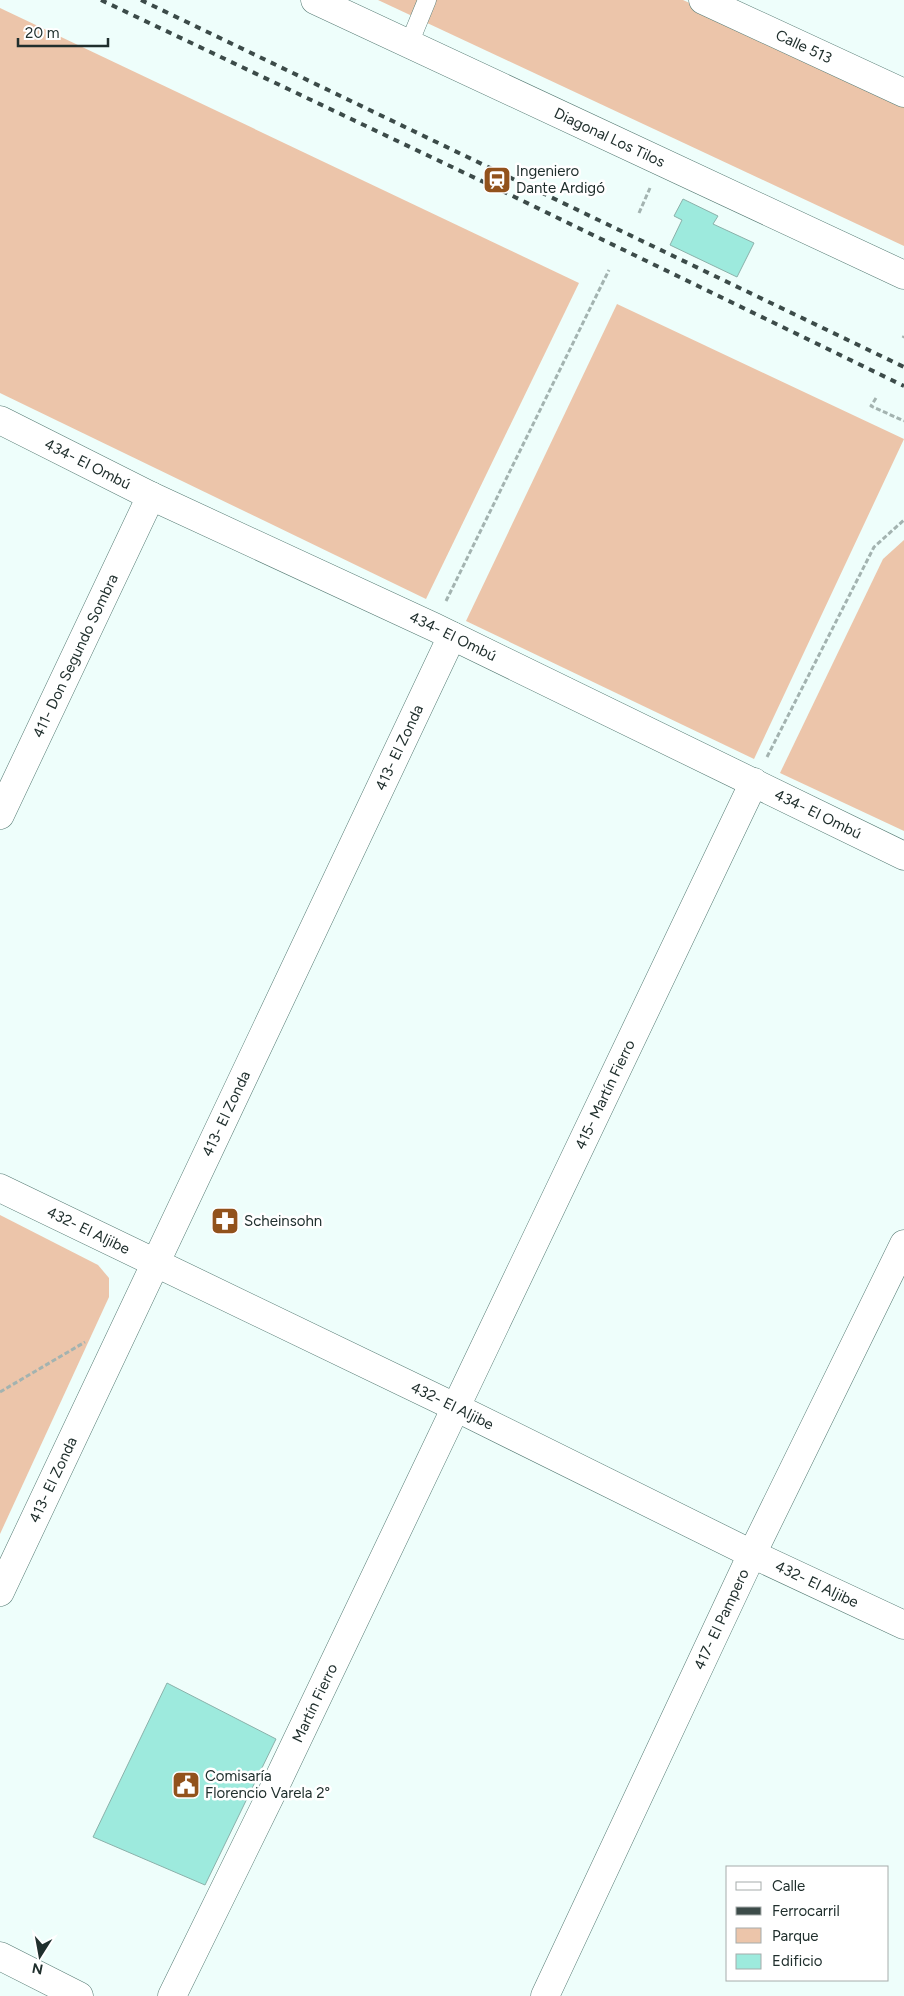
<svg xmlns="http://www.w3.org/2000/svg" width="904" height="1996" font-family="Figtree,sans-serif">
  <style>
    .green { fill: #ecc5aa }
    .building { fill: #9deadd; stroke: #8bb1aa }
    .lines { fill: none; stroke-linecap: round; stroke-linejoin: round }
    .lane-casing { stroke: #557a73; stroke-width: 19 }
    .street-casing { stroke: #557a73; stroke-width: 29 }
    .path { stroke: #a3b3b0; stroke-width: 3; stroke-dasharray: 5 2.5; stroke-linecap: butt }
    .lane { stroke: #fff; stroke-width: 18 }
    .street { stroke: #fff; stroke-width: 28 }
    .rail { stroke: #3c4b49; stroke-width: 4; stroke-dasharray: 6 6; stroke-linecap: butt }
    .labels { text-anchor: middle; dominant-baseline: central; stroke-width: 5; stroke-linejoin: round; paint-order: stroke }
    .street-label { font-size: 15px; fill: #202f2d; stroke: #fff }
    .poi-label { font-size: 15px; fill: #202f2d; stroke: #fff; text-anchor: start }
  </style>
  <rect width="100%" height="100%" fill="#eefefb"/>
  <g class="green">
    <path d="M 378,0 L 683,0 L 904,101 L 904,246 Z"/>
    <path d="M 0,8 L 579,283 L 426,599 L 0,393 Z"/>
    <path d="M 617,304 L 904,439 L 754,759 L 466,621 Z"/>
    <path d="M 904,540 L 904,831 L 780,773 L 883,559 Z"/>
    <path d="M 0,1215 L 98,1265 L 109,1278 L 109,1297 L 0,1534 Z"/>
  </g>
  <g class="building">
    <path d="M 683,199 L 718,216 L 713,224 L 754,243 L 737,277 L 670,245 L 682,220 L 674,216 Z"/>
    <path d="M 167,1683 L 276,1739 L 205,1885 L 93,1837 Z"/>
  </g>
  <g class="lines">
    <defs>
      <path id="lane" d="M 409,44 L 427,0"/>
      <g id="street">
        <path id="s1" d="M 315,0 L 904,275"/>
        <path id="s2" d="M 703,0 L 904,93"/>
        <path id="s3" d="M 0,420 L 151,496 L 434,627 L 904,856"/>
        <path id="s4" d="M 0,815 L 151,496"/>
        <path id="s5" d="M 0,1188 L 455,1407 L 752,1554 L 904,1625"/>
        <path id="s6" d="M 0,1592 L 452,636"/>
        <path d="M 0,1956 L 79,1996"/>
        <path id="s7" d="M 172,1996 L 279,1778 L 754,782"/>
        <path id="s8" d="M 545,1996 L 752,1554 L 904,1244"/>
      </g>
    </defs>
    <use href="#lane" class="lane-casing"/>
    <use href="#street" class="street-casing"/>
    <g class="path">
      <path d="M 639,213 L 650,188"/>
      <path d="M 903,338 L 904,336"/>
      <path d="M 876,398 L 871,406 L 904,421"/>
      <path d="M 446,601 L 609,270"/>
      <path d="M 767,757 L 874,547 L 904,520"/>
      <path d="M 0,1392 L 85,1342"/>
    </g>
    <use href="#lane" class="lane"/>
    <use href="#street" class="street"/>
    <g class="rail">
      <path d="M 101,0 L 492,186 L 904,386"/>
      <path d="M 141,0 L 904,367"/>
    </g>
  </g>
  <defs>
    <symbol id="station-square" viewBox="-11 -11 22 22"><rect x="-9" y="-9" width="18" height="18" rx="4" fill="#92521c" stroke="#fff"/><path d="M-3-6H3Q5-6 5-4V2Q5 4 3 4L4.5 6H3L1.5 4h-3L-3 6H-4.5L-3 4Q-5 4-5 2V-4Q-5-6-3-6ZM-3.5-4v3h7v-3ZM-3.5 1v1.5H-2V1ZM2 1v1.5H3.5V1Z" fill="#fff"/></symbol>
    <symbol id="pharmacy-square" viewBox="-11 -11 22 22"><rect x="-9" y="-9" width="18" height="18" rx="4" fill="#92521c" stroke="#fff"/><path d="M-2-6h4v4h4v4h-4v4h-4v-4h-4v-4h4Z" fill="#fff"/></symbol>
    <symbol id="civic-square" viewBox="-11 -11 22 22"><rect x="-9" y="-9" width="18" height="18" rx="4" fill="#92521c" stroke="#fff"/><path d="M-.6-6.5H3V-4.5H.6V-3L4-1V1h2V6H-6V1h2V-1L-.6-3ZM-1.2 2.5V6h2.4V2.5Z" fill="#fff"/></symbol>
  </defs>
  <g fill-rule="evenodd">
    <use href="#station-square" x="481" y="164" width="32" height="32"/>
    <use href="#pharmacy-square" x="209" y="1205" width="32" height="32"/>
    <use href="#civic-square" x="170" y="1769" width="32" height="32"/>
  </g>
  <g class="labels">
    <g class="street-label">
      <text stroke="none"><textPath href="#s2" startOffset="111">Calle 513</textPath></text>
      <text stroke="none"><textPath href="#s1" startOffset="325">Diagonal Los Tilos</textPath></text>
      <text stroke="none"><textPath href="#s3" startOffset="98">434- El Ombú</textPath></text>
      <text stroke="none"><textPath href="#s3" startOffset="502">434- El Ombú</textPath></text>
      <text stroke="none"><textPath href="#s4" startOffset="176">411- Don Segundo Sombra</textPath></text>
      <text stroke="none"><textPath href="#s6" startOffset="934">413- El Zonda</textPath></text>
      <text stroke="none"><textPath href="#s3" startOffset="908">434- El Ombú</textPath></text>
      <text stroke="none"><textPath href="#s7" startOffset="1000">415- Martín Fierro</textPath></text>
      <text stroke="none"><textPath href="#s6" startOffset="529">413- El Zonda</textPath></text>
      <text stroke="none"><textPath href="#s5" startOffset="98">432- El Aljibe</textPath></text>
      <text stroke="none"><textPath href="#s5" startOffset="502">432- El Aljibe</textPath></text>
      <text stroke="none"><textPath href="#s6" startOffset="124">413- El Zonda</textPath></text>
      <text stroke="none"><textPath href="#s5" startOffset="908">432- El Aljibe</textPath></text>
      <text stroke="none"><textPath href="#s8" startOffset="416">417- El Pampero</textPath></text>
      <text stroke="none"><textPath href="#s7" startOffset="326">Martín Fierro</textPath></text>
    </g>
    <g class="poi-label">
      <text x="516" y="171">Ingeniero<tspan x="516" dy="17">Dante Ardigó</tspan></text>
      <text x="244" y="1221">Scheinsohn</text>
      <text x="205" y="1776">Comisaría<tspan x="205" dy="17">Florencio Varela 2°</tspan></text>
    </g>
  </g>
  <rect x="726" y="1866" width="162" height="115" fill="#ffffff" stroke="#a6acab"/>
  <rect x="736" y="1882" width="25" height="8" fill="#ffffff" stroke="#a6acab"/>
  <text x="772" y="1891" font-size="15" fill="#202f2d">Calle</text>
  <rect x="736" y="1907" width="25" height="8" fill="#3c4b49" stroke="#a6acab"/>
  <text x="772" y="1916" font-size="15" fill="#202f2d">Ferrocarril</text>
  <rect x="736" y="1928" width="25" height="15" fill="#ecc5aa" stroke="#a6acab"/>
  <text x="772" y="1941" font-size="15" fill="#202f2d">Parque</text>
  <rect x="736" y="1954" width="25" height="15" fill="#9deadd" stroke="#a6acab"/>
  <text x="772" y="1966" font-size="15" fill="#202f2d">Edificio</text>
  <g transform="translate(40 1956) rotate(191)" stroke="#ffffff" stroke-width="4" paint-order="stroke">
  <path d="M0-4L9 19L0 12L-9 19Z" fill="#202f2d"/>
  <text y="-8" font-size="14" font-weight="bold" text-anchor="middle" fill="#202f2d">N</text>
  </g>
  <path d="M18 38v8h90v-8" fill="none" stroke="#202f2d" stroke-width="2.5"/>
  <text x="25" y="38" font-size="15" fill="#202f2d" stroke="#ffffff" stroke-width="4" paint-order="stroke">20 m</text>
</svg>
